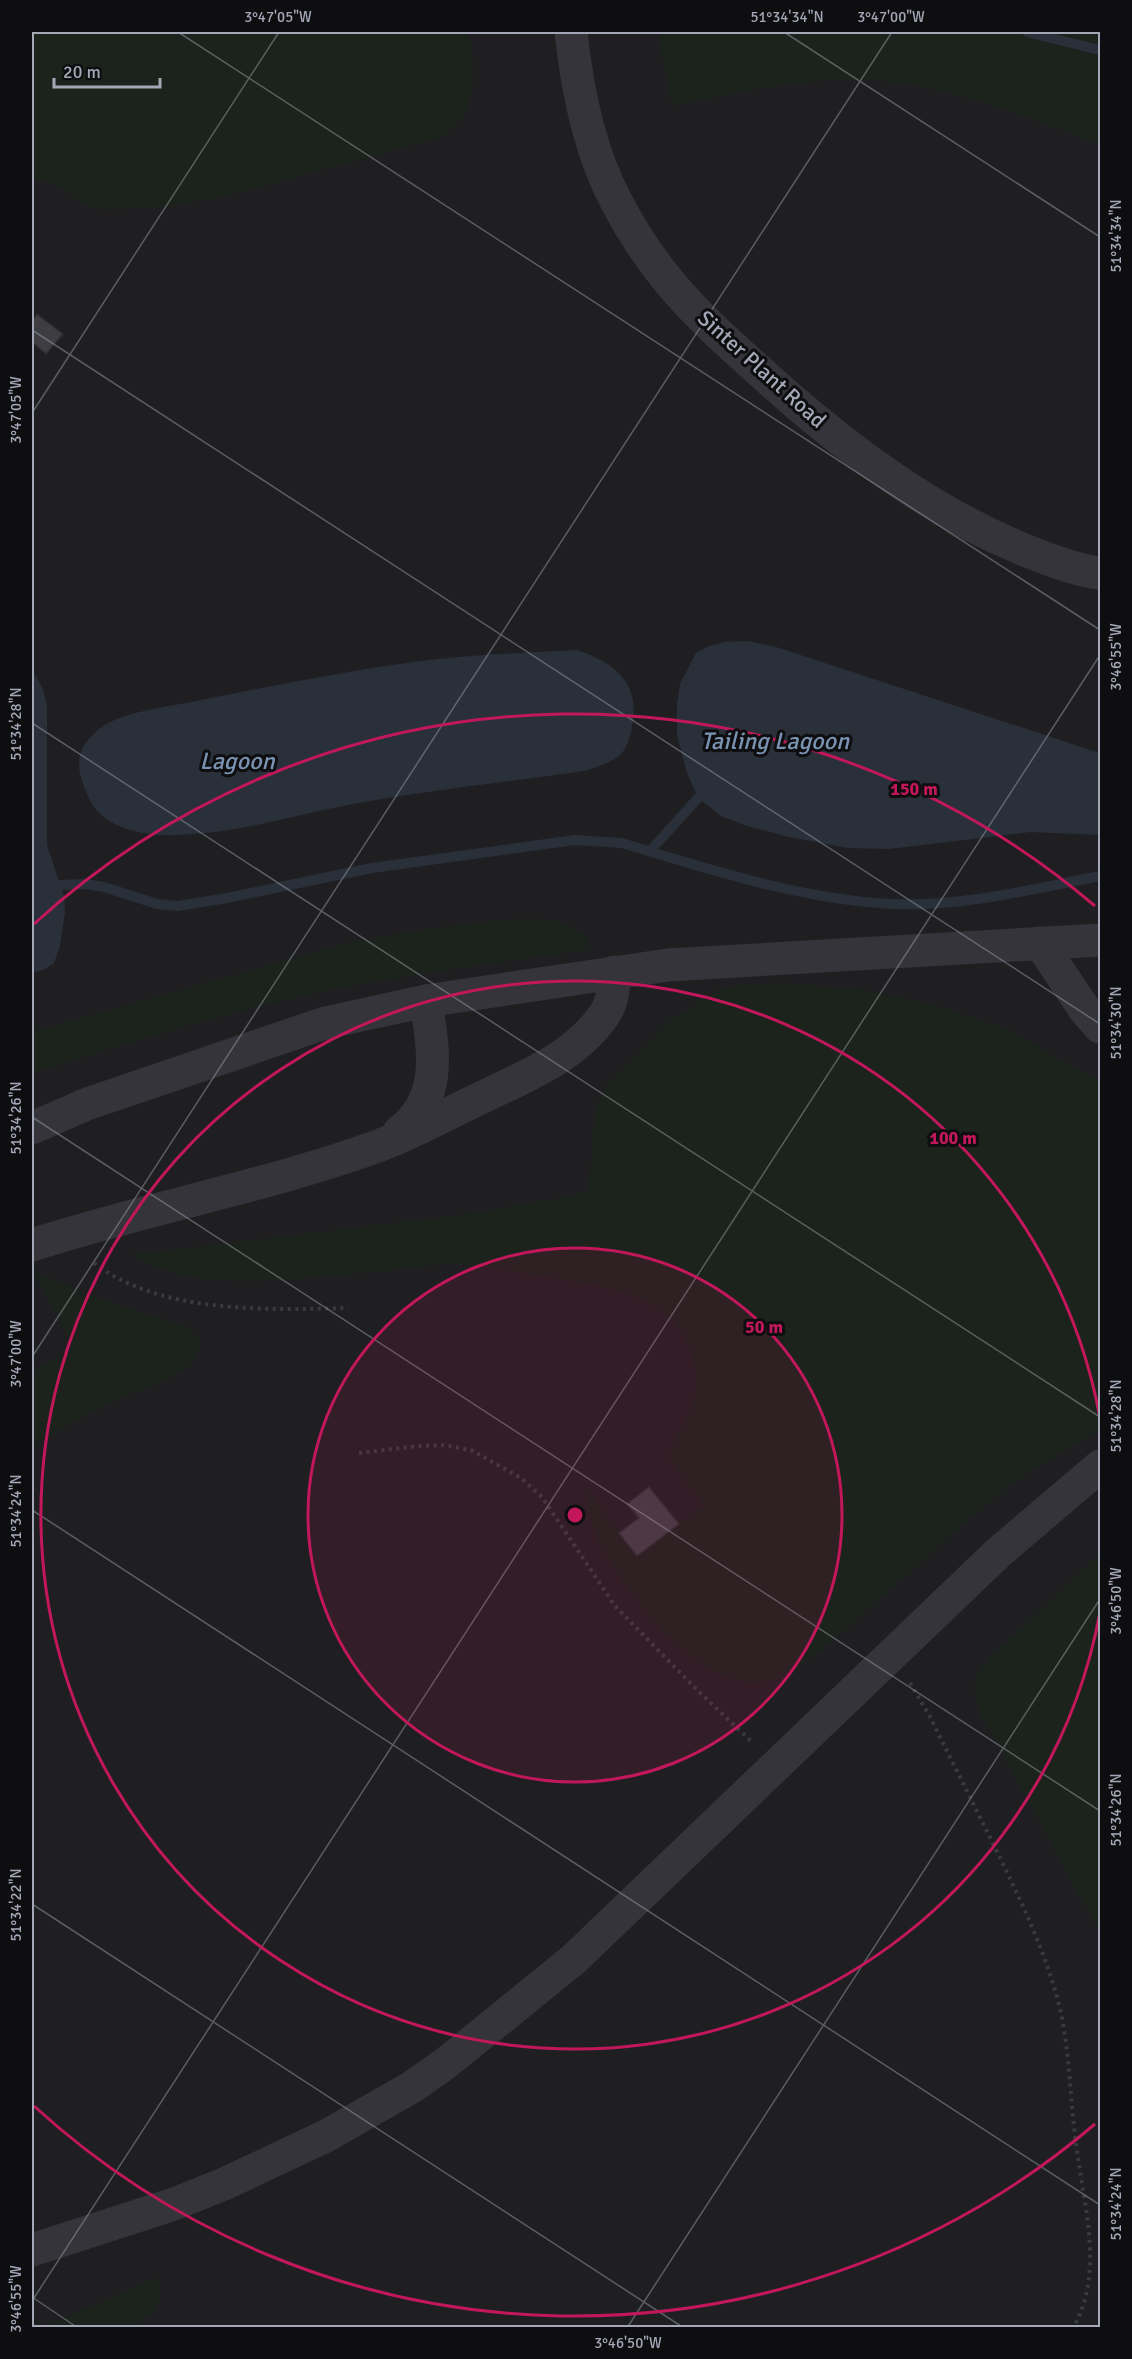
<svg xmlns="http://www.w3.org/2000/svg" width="1132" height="2359" font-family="Signika,sans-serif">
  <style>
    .built { fill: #1f1f22 }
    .green { fill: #1b231c }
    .water { fill: #293039 }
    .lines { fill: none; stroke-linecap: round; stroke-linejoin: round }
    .stream { stroke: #293039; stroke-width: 10 }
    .building { fill: #3d3d42; stroke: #2d2d31; stroke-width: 1.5 }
    .path { stroke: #3a3b41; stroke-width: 4; stroke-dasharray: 3 4.5; stroke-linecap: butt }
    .minor { stroke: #34343a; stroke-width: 33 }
    .ticks { fill: none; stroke: #a4a8b6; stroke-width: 1.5; stroke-opacity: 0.45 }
    .ring { fill: none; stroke: #c2185b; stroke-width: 3 }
    .labels { text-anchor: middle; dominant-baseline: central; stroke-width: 6; stroke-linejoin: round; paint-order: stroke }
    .street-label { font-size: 22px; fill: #a4a8b6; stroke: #0e0e10 }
    .water-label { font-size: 24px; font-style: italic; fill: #7a93b2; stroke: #0e0e10 }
    .centre { fill: #c2185b; stroke: #0e0e10; stroke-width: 3 }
    .ring-label { font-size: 18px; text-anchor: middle; font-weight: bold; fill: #c2185b; stroke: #0e0e10; stroke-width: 6; stroke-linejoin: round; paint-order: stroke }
    .neatline { fill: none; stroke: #a4a8b6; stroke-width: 2 }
    .ticks-label { font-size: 15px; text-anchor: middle; fill: #a4a8b6 }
  </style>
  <rect width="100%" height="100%" fill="#131315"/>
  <path class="built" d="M 32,32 L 1100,32 L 1100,2327 L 32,2328 Z"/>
  <g class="green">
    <path d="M 38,32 L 466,32 C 478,54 476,108 456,126 C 446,136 431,140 418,144 L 231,195 L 173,206 L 102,210 L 85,205 L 60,186 L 45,181 L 32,181 L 32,34 Z"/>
    <path d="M 658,32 L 1100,32 L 1100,145 C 1025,117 949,84 867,80 C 802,77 737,94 672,106 Z"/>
    <path d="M 515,919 C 543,919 580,917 591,949 C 492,964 392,976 294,998 C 205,1018 119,1047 32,1073 L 32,1032 L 336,946 C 396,932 454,925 515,919 Z"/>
    <path d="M 785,983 L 872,991 L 945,1008 L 1007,1029 L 1100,1082 L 1100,1429 C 1064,1452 1024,1473 990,1501 C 948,1538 906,1575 864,1613 C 840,1634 807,1665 777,1678 C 710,1706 621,1590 597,1538 C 590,1522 588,1502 584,1485 L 638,1556 L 704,1504 L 675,1469 L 669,1458 C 678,1422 701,1411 695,1369 C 685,1291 597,1286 537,1276 C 512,1272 486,1265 460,1264 C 441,1263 421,1267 402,1269 C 352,1274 302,1280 252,1281 C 226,1281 197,1280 171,1272 C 157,1268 143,1260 129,1255 L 468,1214 L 566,1197 L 582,1193 L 589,1187 L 595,1112 L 600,1097 L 610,1081 L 670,1020 L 718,990 L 746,984 Z"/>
    <path d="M 32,1270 L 97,1298 L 185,1326 C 201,1335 206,1347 192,1362 C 174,1381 145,1388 122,1398 C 91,1412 62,1429 32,1445 L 32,1372 L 75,1349 Z"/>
    <path d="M 1100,1554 L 1100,1933 L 979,1711 C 972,1683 973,1677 992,1655 Z"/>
    <path d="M 157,2277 L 161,2289 L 159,2301 L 151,2314 L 130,2327 L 45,2327 Z"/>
  </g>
  <g class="water">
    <path d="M 748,641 L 776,647 L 1100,753 L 1100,835 L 1030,832 L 889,849 L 848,848 L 789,837 L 747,826 L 721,816 L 698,798 L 687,773 L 677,735 L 677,704 L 680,684 L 696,653 L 709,646 L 725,642 Z"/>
    <path d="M 577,650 C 616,663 641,684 632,727 C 630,737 628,745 622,753 C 612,763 597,767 584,771 C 508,782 430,790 353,804 C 289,816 227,837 161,835 C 136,834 103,825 91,802 C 77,774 71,752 98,730 C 121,711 168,707 196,701 C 271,686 345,671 421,661 C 472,654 525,653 577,650 Z"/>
    <path d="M 32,670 L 42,687 L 47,705 L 47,845 L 64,896 L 65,913 L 60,946 L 54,963 L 45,969 L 32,973 Z"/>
  </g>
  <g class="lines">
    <g class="stream">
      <path d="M 1027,32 L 1100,50"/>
      <path d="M 650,851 L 698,798"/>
      <path d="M 61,885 L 84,884 L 104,887 L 157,904 L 178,906 L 227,898 L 372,868 L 575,840 L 622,843 C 708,869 803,900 893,904 C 962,907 1033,889 1100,876"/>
    </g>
  </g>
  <g class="building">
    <path d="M 37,314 L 63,334 L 46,354 L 32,342 L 32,321 Z"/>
    <path d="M 649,1487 L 679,1524 L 637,1556 L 619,1533 L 639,1518 L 627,1504 Z"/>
  </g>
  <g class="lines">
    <g class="path">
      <path d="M 94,1263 C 160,1314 268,1310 348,1308"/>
      <path d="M 359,1453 L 419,1446 L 445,1445 L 473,1451 L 521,1478 L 542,1497 L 615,1606 L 697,1690 L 751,1741"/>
      <path d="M 910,1683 L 929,1715 C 954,1765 979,1815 1004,1866 C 1026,1912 1048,1959 1060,2009 C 1071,2058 1070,2109 1078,2158 C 1086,2213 1103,2276 1073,2328"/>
    </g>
    <g class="minor">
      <path d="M 571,32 C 577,89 589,150 616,201 C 631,230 650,259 671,284 C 696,314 726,341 755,367 C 838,443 933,516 1040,556 C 1059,563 1080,571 1100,573"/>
      <path d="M 1040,943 L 1085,1010 L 1100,1027"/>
      <path d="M 32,1128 L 87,1104 L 325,1023 L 426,1001 L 668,965 L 1100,940"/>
      <path d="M 399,1132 C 444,1099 433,1048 426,1001"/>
      <path d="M 32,1245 C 146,1208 265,1187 378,1146 C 414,1133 450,1112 485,1096 C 528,1075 576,1056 604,1015 C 613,1002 614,987 614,972"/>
      <path d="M 32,2250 L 174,2204 L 224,2184 L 326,2136 L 412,2087 L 446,2063 L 574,1959 L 998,1553 L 1100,1466"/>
    </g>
  </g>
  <path class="ticks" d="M 178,32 L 1100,630M 784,32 L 1100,237M 32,330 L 1100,1024M 32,413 L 279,32M 32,723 L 1100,1417M 32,1117 L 1100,1811M 32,1357 L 892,32M 32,1510 L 1100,2205M 32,1904 L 684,2328M 32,2297 L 78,2328M 32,2301 L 1100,655M 627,2328 L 1100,1599"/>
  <circle cx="575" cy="1515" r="267" fill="#c2185b" fill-opacity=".12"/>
  <g class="ring">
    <circle cx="575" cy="1515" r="267"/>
    <path d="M1100 1612A534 534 0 1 1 1100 1418"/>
    <path d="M1095 2124A801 801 0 0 1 34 2106M34 924A801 801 0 0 1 1095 906"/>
  </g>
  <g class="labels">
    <g class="street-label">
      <text transform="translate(762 369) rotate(42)">Sinter Plant Road</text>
    </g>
    <g class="water-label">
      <text x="775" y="741">Tailing Lagoon</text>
      <text x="237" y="761">Lagoon</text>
    </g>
  </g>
  <circle cx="575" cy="1515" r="9" class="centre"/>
  <g class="ring-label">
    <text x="914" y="795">150 m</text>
    <text x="953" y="1144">100 m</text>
    <text x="764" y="1333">50 m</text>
  </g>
  <rect width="1132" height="2359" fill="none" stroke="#0e0e10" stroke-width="66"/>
  <path d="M54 78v9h106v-9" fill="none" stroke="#a4a8b6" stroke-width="3"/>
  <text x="63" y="78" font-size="18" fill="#a4a8b6" stroke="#0e0e10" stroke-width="4.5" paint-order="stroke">20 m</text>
  <rect x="33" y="33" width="1066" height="2293" class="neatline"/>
  <g class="ticks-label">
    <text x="278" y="22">3°47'05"W</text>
    <text x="787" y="22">51°34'34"N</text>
    <text x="891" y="22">3°47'00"W</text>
    <text transform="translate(1116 236) rotate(-90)" y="5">51°34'34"N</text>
    <text transform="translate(16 410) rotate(-90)" y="5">3°47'05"W</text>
    <text transform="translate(1116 657) rotate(-90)" y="5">3°46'55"W</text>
    <text transform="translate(16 724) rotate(-90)" y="5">51°34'28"N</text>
    <text transform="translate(1116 1023) rotate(-90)" y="5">51°34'30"N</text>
    <text transform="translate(16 1118) rotate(-90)" y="5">51°34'26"N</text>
    <text transform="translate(16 1354) rotate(-90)" y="5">3°47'00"W</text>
    <text transform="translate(1116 1416) rotate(-90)" y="5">51°34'28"N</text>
    <text transform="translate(16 1511) rotate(-90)" y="5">51°34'24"N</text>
    <text transform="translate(1116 1601) rotate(-90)" y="5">3°46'50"W</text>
    <text transform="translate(1116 1810) rotate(-90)" y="5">51°34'26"N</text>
    <text transform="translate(16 1905) rotate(-90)" y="5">51°34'22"N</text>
    <text transform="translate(1116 2204) rotate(-90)" y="5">51°34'24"N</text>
    <text transform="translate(16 2299) rotate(-90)" y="5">3°46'55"W</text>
    <text x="628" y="2348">3°46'50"W</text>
  </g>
</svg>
